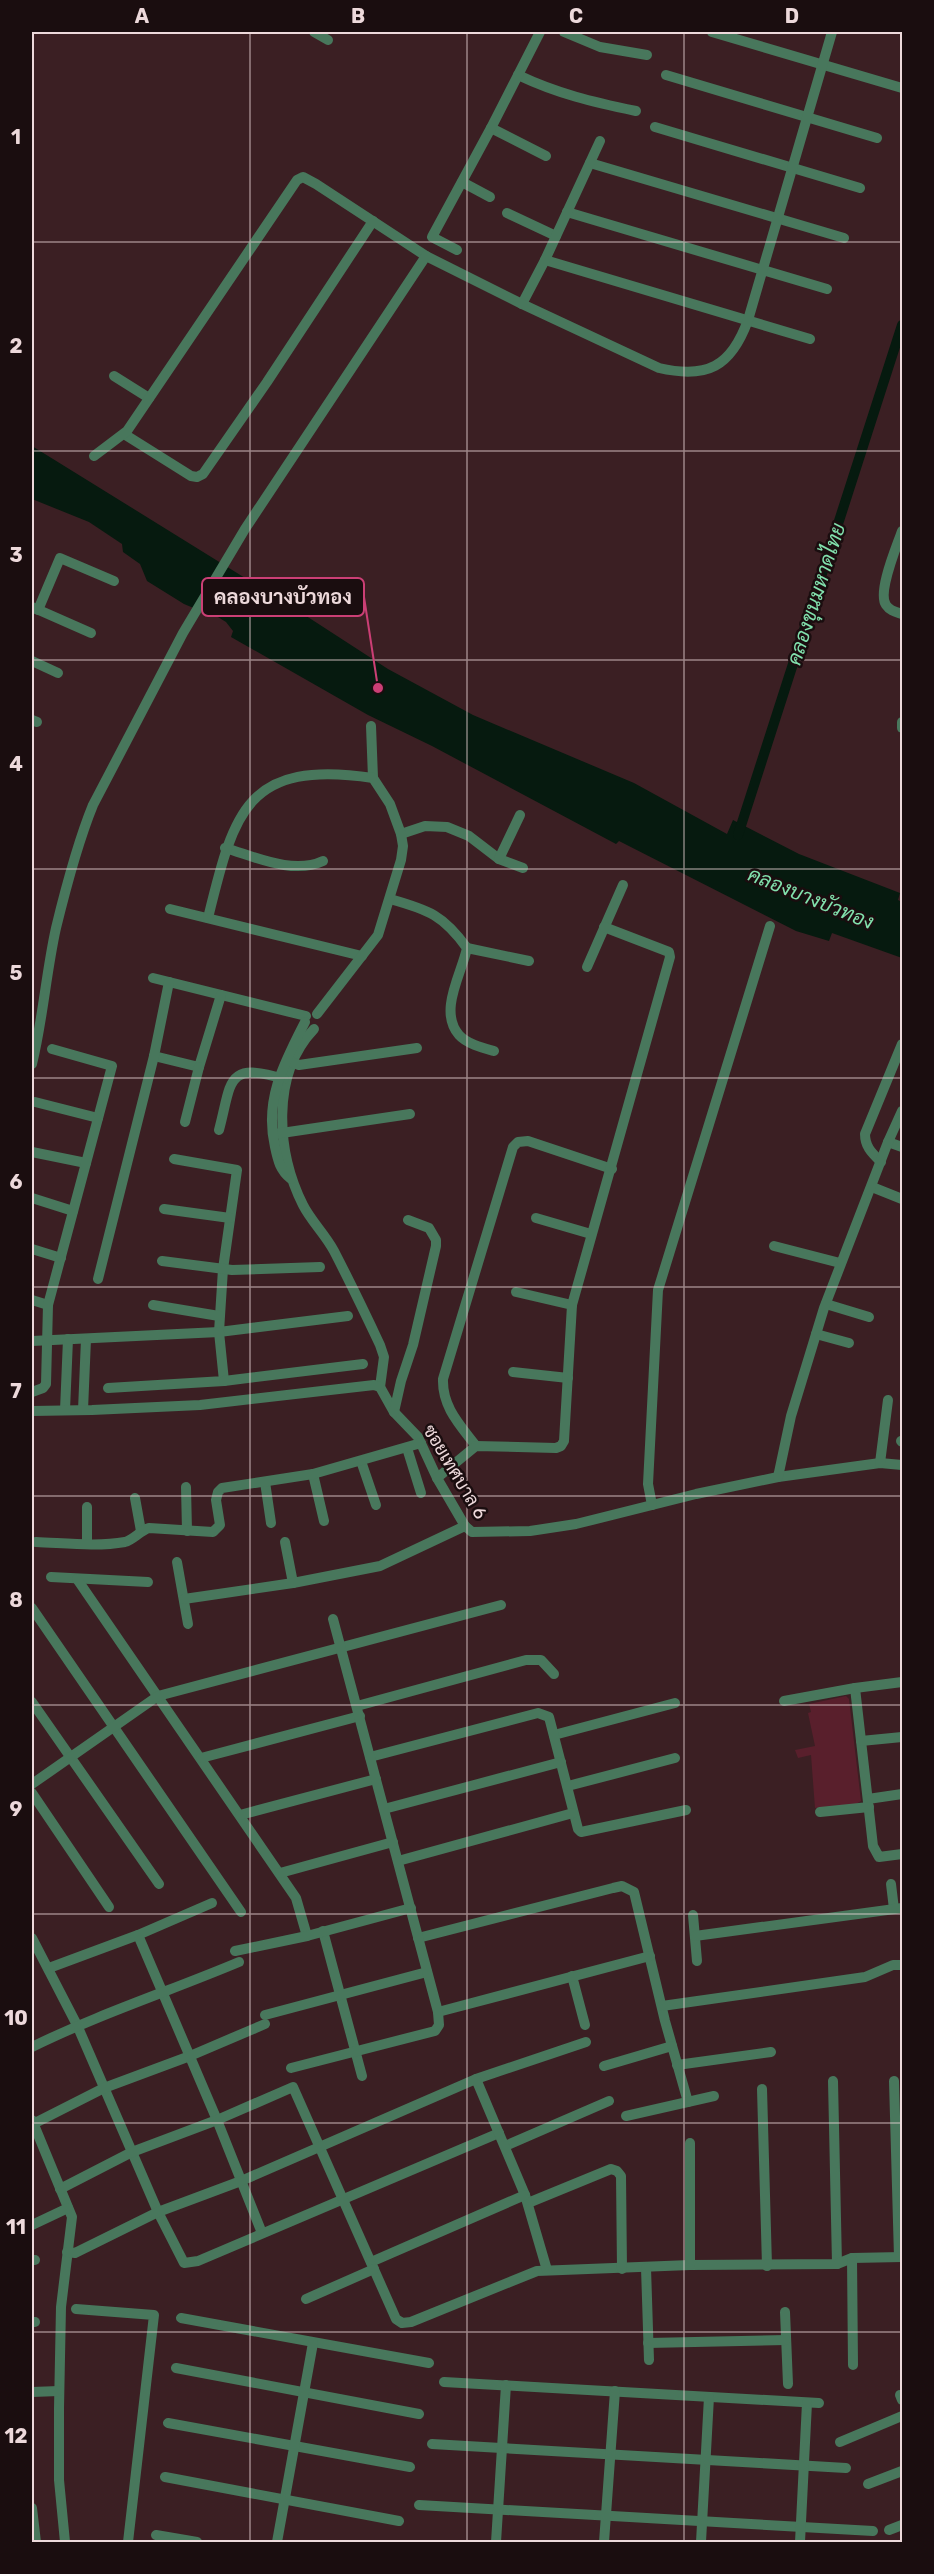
<svg xmlns="http://www.w3.org/2000/svg" width="934" height="2574" font-family="Rubik,Sarabun,sans-serif">
  <style>
    .green { fill: #591f2c }
    .water { fill: #061a0f }
    .lines { fill: none; stroke-linecap: round; stroke-linejoin: round }
    .canal { stroke: #061a0f; stroke-width: 10 }
    .minor { stroke: #48775c; stroke-width: 10 }
    .grid { fill: none; stroke: #edd9db; stroke-width: 1.5; stroke-opacity: 0.55 }
    .labels { text-anchor: middle; dominant-baseline: central; stroke-width: 5; stroke-linejoin: round; paint-order: stroke }
    .street-label { font-size: 18px; fill: #edd9db; stroke: #1a0d0f }
    .water-label { font-size: 20px; font-style: italic; fill: #82e1ad; stroke: #1a0d0f }
    .leader { fill: none; stroke: #cb3f75; stroke-width: 2 }
    .callout-dot { fill: #cb3f75; stroke: #1a0d0f; stroke-width: 2 }
    .callout { fill: #1a0d0f; stroke: #cb3f75; stroke-width: 2 }
    .callout-label { font-size: 20px; text-anchor: middle; font-weight: bold; fill: #edd9db }
    .neatline { fill: none; stroke: #edd9db; stroke-width: 2 }
    .grid-label { font-size: 20px; text-anchor: middle; font-weight: bold; fill: #edd9db }
  </style>
  <rect width="100%" height="100%" fill="#3b1f23"/>
  <path class="green" d="M 846,1696 L 849,1699 L 861,1801 L 856,1804 L 815,1808 L 811,1755 L 798,1758 L 795,1750 L 815,1746 L 808,1713 L 811,1712 L 809,1704 Z"/>
  <path class="water" d="M 32,446 L 297,610 L 388,669 L 473,715 L 634,783 L 727,834 L 733,820 L 799,854 L 900,893 L 898,900 L 902,902 L 902,958 L 832,933 L 829,941 L 796,931 L 619,841 L 616,844 L 432,746 L 368,715 L 231,637 L 233,631 L 226,622 L 213,614 L 208,614 L 184,604 L 147,581 L 140,564 L 123,552 L 122,544 L 89,522 L 32,499 Z"/>
  <g class="lines">
    <path class="canal" d="M 738,835 L 902,325"/>
    <g class="minor">
      <path d="M 314,32 L 328,40"/>
      <path d="M 564,32 L 600,47 L 647,55"/>
      <path d="M 712,32 L 902,88"/>
      <path d="M 518,75 C 558,94 593,102 636,111"/>
      <path d="M 666,75 L 877,138"/>
      <path d="M 655,127 L 860,188"/>
      <path d="M 491,128 L 546,156"/>
      <path d="M 590,163 L 844,238"/>
      <path d="M 462,182 L 490,197"/>
      <path d="M 567,212 L 827,289"/>
      <path d="M 507,213 L 556,236"/>
      <path d="M 457,250 L 432,237 L 491,128 L 540,32"/>
      <path d="M 545,260 L 810,339"/>
      <path d="M 522,304 L 545,260 L 600,141"/>
      <path d="M 114,376 L 149,398"/>
      <path d="M 124,434 L 191,476 L 197,477 L 203,474 L 267,382 L 373,221"/>
      <path d="M 94,456 L 127,431 L 297,180 L 303,177 L 316,184 L 426,256"/>
      <path d="M 902,531 C 897,546 877,592 886,605 C 890,611 896,612 902,614"/>
      <path d="M 32,607 L 91,633"/>
      <path d="M 38,610 L 60,558 L 114,581"/>
      <path d="M 32,661 L 58,673"/>
      <path d="M 32,720 L 37,722"/>
      <path d="M 902,722 L 902,728"/>
      <path d="M 371,726 L 373,778"/>
      <path d="M 401,834 L 425,826 L 447,827 L 469,836 L 499,859 L 523,868"/>
      <path d="M 225,848 C 256,857 293,875 323,861"/>
      <path d="M 499,859 L 520,815"/>
      <path d="M 390,899 C 429,910 443,915 467,948 C 462,973 438,1011 459,1035 C 467,1044 483,1048 494,1051"/>
      <path d="M 170,909 L 362,956"/>
      <path d="M 208,918 C 234,812 246,759 373,778 L 390,804 L 401,834 L 403,846 L 401,860 L 378,935 L 317,1014"/>
      <path d="M 467,948 L 529,961"/>
      <path d="M 587,967 L 623,885"/>
      <path d="M 153,978 L 306,1016"/>
      <path d="M 314,1029 C 270,1075 277,1153 303,1205 C 311,1221 325,1234 334,1251 C 350,1282 365,1313 380,1345 L 384,1357 L 380,1387"/>
      <path d="M 154,1056 L 199,1067 L 221,995"/>
      <path d="M 288,1061 L 299,1065 L 417,1048"/>
      <path d="M 32,1064 C 43,1019 46,973 56,928 C 66,887 77,844 93,805 L 183,633 L 245,529 L 426,256 L 522,304 L 659,368 C 707,379 731,367 748,320 L 832,32"/>
      <path d="M 35,1102 L 98,1118"/>
      <path d="M 185,1122 L 199,1067"/>
      <path d="M 219,1130 C 232,1082 225,1061 284,1079"/>
      <path d="M 275,1134 L 410,1114"/>
      <path d="M 888,1142 L 902,1147"/>
      <path d="M 32,1152 L 86,1163"/>
      <path d="M 174,1159 L 237,1170 L 223,1269 L 219,1332 L 348,1316"/>
      <path d="M 881,1162 C 872,1153 865,1147 865,1134 L 902,1044"/>
      <path d="M 291,1179 C 280,1170 278,1161 275,1147 C 264,1100 284,1063 305,1022"/>
      <path d="M 872,1187 L 902,1199"/>
      <path d="M 32,1198 L 73,1211"/>
      <path d="M 164,1209 L 230,1218"/>
      <path d="M 536,1218 L 591,1234"/>
      <path d="M 774,1246 L 840,1263"/>
      <path d="M 32,1249 L 61,1258"/>
      <path d="M 162,1261 L 232,1270 L 320,1267"/>
      <path d="M 98,1279 L 154,1056 L 169,982"/>
      <path d="M 516,1292 L 572,1305"/>
      <path d="M 32,1300 L 48,1305"/>
      <path d="M 826,1304 L 869,1317"/>
      <path d="M 153,1305 L 219,1316"/>
      <path d="M 816,1334 L 849,1343"/>
      <path d="M 32,1341 L 219,1332 L 224,1381 L 108,1388"/>
      <path d="M 513,1372 L 568,1378"/>
      <path d="M 224,1381 L 363,1364"/>
      <path d="M 32,1392 L 43,1388 L 46,1384 L 48,1305 L 112,1066 L 52,1049"/>
      <path d="M 65,1410 L 68,1339"/>
      <path d="M 83,1410 L 86,1339"/>
      <path d="M 32,1411 L 92,1410 L 200,1405 L 374,1385 L 380,1387 L 394,1412 L 418,1437 L 437,1478 L 465,1526 L 472,1532 L 530,1531 L 576,1524 L 696,1494 L 778,1477 L 880,1463 L 902,1465"/>
      <path d="M 394,1412 L 401,1381 L 413,1345 L 436,1246 L 436,1240 L 429,1228 L 408,1220"/>
      <path d="M 901,1441 L 902,1442"/>
      <path d="M 476,1446 C 460,1425 442,1407 443,1379 L 513,1147 L 518,1142 L 528,1141 L 612,1169"/>
      <path d="M 407,1448 L 421,1493"/>
      <path d="M 361,1461 L 376,1505"/>
      <path d="M 880,1463 L 888,1400"/>
      <path d="M 313,1474 L 324,1521"/>
      <path d="M 778,1477 L 791,1416 L 824,1308 L 888,1142 L 902,1111"/>
      <path d="M 437,1478 L 476,1446 L 556,1448 L 561,1446 L 564,1441 L 572,1305 L 670,957 L 669,952 L 604,927"/>
      <path d="M 265,1482 L 271,1523"/>
      <path d="M 186,1487 L 187,1531"/>
      <path d="M 135,1498 L 141,1531"/>
      <path d="M 652,1505 L 648,1484 L 658,1290 L 770,926"/>
      <path d="M 87,1507 L 87,1543"/>
      <path d="M 36,1542 C 64,1543 97,1547 125,1542 C 133,1540 140,1531 149,1528 L 213,1532 L 220,1525 L 216,1500 L 218,1492 L 222,1488 L 313,1474 L 421,1443"/>
      <path d="M 285,1542 L 293,1583"/>
      <path d="M 177,1562 L 188,1624"/>
      <path d="M 51,1577 L 148,1582"/>
      <path d="M 77,1579 L 296,1898 L 307,1936"/>
      <path d="M 184,1599 L 293,1583 L 380,1566 L 465,1526"/>
      <path d="M 32,1608 L 241,1912"/>
      <path d="M 855,1688 L 873,1846 L 879,1857 L 902,1854"/>
      <path d="M 784,1701 L 855,1688 L 902,1682"/>
      <path d="M 32,1702 L 159,1884"/>
      <path d="M 357,1706 L 526,1660 L 541,1660 L 554,1674"/>
      <path d="M 554,1735 L 675,1703"/>
      <path d="M 861,1741 L 902,1737"/>
      <path d="M 370,1757 L 538,1713 L 549,1717 L 578,1829 L 581,1832 L 686,1810"/>
      <path d="M 201,1758 L 360,1716"/>
      <path d="M 32,1784 L 158,1696 L 501,1605"/>
      <path d="M 568,1786 L 675,1758"/>
      <path d="M 32,1793 L 109,1907"/>
      <path d="M 868,1799 L 902,1794"/>
      <path d="M 384,1809 L 561,1762"/>
      <path d="M 820,1812 L 869,1807"/>
      <path d="M 240,1815 L 376,1779"/>
      <path d="M 398,1861 L 573,1813"/>
      <path d="M 280,1873 L 393,1842"/>
      <path d="M 891,1884 L 894,1909"/>
      <path d="M 693,1915 L 697,1961"/>
      <path d="M 323,1931 L 362,2076"/>
      <path d="M 138,1935 L 217,2120 L 262,2233"/>
      <path d="M 695,1936 L 902,1908"/>
      <path d="M 32,1938 L 77,2025 L 158,2212 L 184,2263 L 198,2261 L 499,2133"/>
      <path d="M 418,1938 L 613,1888 L 622,1886 L 634,1892 L 665,2021 L 688,2102"/>
      <path d="M 235,1951 L 307,1936 L 411,1908"/>
      <path d="M 49,1968 L 138,1935 L 212,1903"/>
      <path d="M 572,1976 L 585,2025"/>
      <path d="M 662,2006 L 865,1977 L 893,1965 L 902,1965"/>
      <path d="M 438,2012 L 650,1956"/>
      <path d="M 265,2015 L 427,1972"/>
      <path d="M 32,2047 C 99,2014 170,1991 239,1962"/>
      <path d="M 677,2065 L 771,2052"/>
      <path d="M 604,2066 L 672,2046"/>
      <path d="M 291,2068 L 435,2031 L 439,2025 L 438,2012 L 333,1619"/>
      <path d="M 476,2079 L 586,2042"/>
      <path d="M 833,2081 L 837,2264"/>
      <path d="M 894,2081 L 899,2257"/>
      <path d="M 762,2089 L 767,2266"/>
      <path d="M 626,2116 L 714,2096"/>
      <path d="M 32,2120 L 72,2217 L 61,2307 L 59,2408 L 59,2480 L 65,2542"/>
      <path d="M 33,2124 L 104,2088 L 190,2056 L 265,2024"/>
      <path d="M 505,2146 L 609,2101"/>
      <path d="M 60,2189 L 132,2152 L 217,2120 L 293,2087 L 396,2319 L 402,2323 L 411,2322 L 537,2271 L 690,2265 L 837,2264 L 852,2258 L 902,2257"/>
      <path d="M 528,2203 L 611,2169 L 617,2171 L 621,2176 L 622,2269"/>
      <path d="M 32,2225 L 68,2208"/>
      <path d="M 67,2252 L 75,2253 L 158,2212 L 241,2181 L 476,2079 L 525,2195 L 547,2270"/>
      <path d="M 852,2258 L 853,2365"/>
      <path d="M 32,2260 L 35,2260"/>
      <path d="M 371,2262 L 525,2195"/>
      <path d="M 690,2265 L 690,2143"/>
      <path d="M 646,2268 L 649,2360"/>
      <path d="M 306,2299 L 374,2269"/>
      <path d="M 76,2309 L 154,2315 L 128,2542"/>
      <path d="M 785,2312 L 788,2384"/>
      <path d="M 181,2318 L 429,2363"/>
      <path d="M 32,2322 L 35,2322"/>
      <path d="M 648,2343 L 786,2340"/>
      <path d="M 176,2368 L 419,2414"/>
      <path d="M 444,2382 L 819,2403"/>
      <path d="M 32,2392 L 59,2391"/>
      <path d="M 900,2395 L 902,2400"/>
      <path d="M 168,2423 L 410,2467"/>
      <path d="M 840,2442 L 902,2416"/>
      <path d="M 432,2444 L 846,2468"/>
      <path d="M 165,2477 L 399,2521"/>
      <path d="M 868,2484 L 902,2471"/>
      <path d="M 419,2505 L 873,2531"/>
      <path d="M 32,2508 L 36,2542"/>
      <path d="M 889,2530 L 902,2525"/>
      <path d="M 156,2535 L 197,2542"/>
      <path d="M 277,2542 L 313,2343"/>
      <path d="M 496,2542 L 506,2385"/>
      <path d="M 604,2542 L 615,2391"/>
      <path d="M 701,2542 L 709,2397"/>
      <path d="M 800,2542 L 807,2403"/>
    </g>
  </g>
  <path class="grid" d="M 250,32 L 250,2542M 467,32 L 467,2542M 684,32 L 684,2542M 32,242 L 902,242M 32,451 L 902,451M 32,660 L 902,660M 32,869 L 902,869M 32,1078 L 902,1078M 32,1287 L 902,1287M 32,1496 L 902,1496M 32,1705 L 902,1705M 32,1914 L 902,1914M 32,2123 L 902,2123M 32,2332 L 902,2332"/>
  <g class="labels">
    <g class="street-label">
      <text transform="translate(455 1472) rotate(59)">ซอยเทศบาล 6</text>
    </g>
    <g class="water-label">
      <text transform="translate(816 594) rotate(-72)">คลองขุนมหาดไทย</text>
      <text transform="translate(811 898) rotate(22)">คลองบางบัวทอง</text>
    </g>
  </g>
  <path class="leader" d="M378 688L364 597"/>
  <circle class="callout-dot" cx="378" cy="688" r="6"/>
  <rect class="callout" x="202" y="578" width="162" height="38" rx="6"/>
  <g class="callout-label">
    <text x="283" y="604">คลองบางบัวทอง</text>
  </g>
  <rect width="934" height="2574" fill="none" stroke="#1a0d0f" stroke-width="66"/>
  <rect x="33" y="33" width="868" height="2508" class="neatline"/>
  <g class="grid-label">
    <text x="142" y="23">A</text>
    <text x="358" y="23">B</text>
    <text x="576" y="23">C</text>
    <text x="792" y="23">D</text>
    <text x="16" y="144">1</text>
    <text x="16" y="353">2</text>
    <text x="16" y="562">3</text>
    <text x="16" y="771">4</text>
    <text x="16" y="980">5</text>
    <text x="16" y="1189">6</text>
    <text x="16" y="1398">7</text>
    <text x="16" y="1607">8</text>
    <text x="16" y="1816">9</text>
    <text x="16" y="2025">10</text>
    <text x="16" y="2234">11</text>
    <text x="16" y="2443">12</text>
  </g>
</svg>
